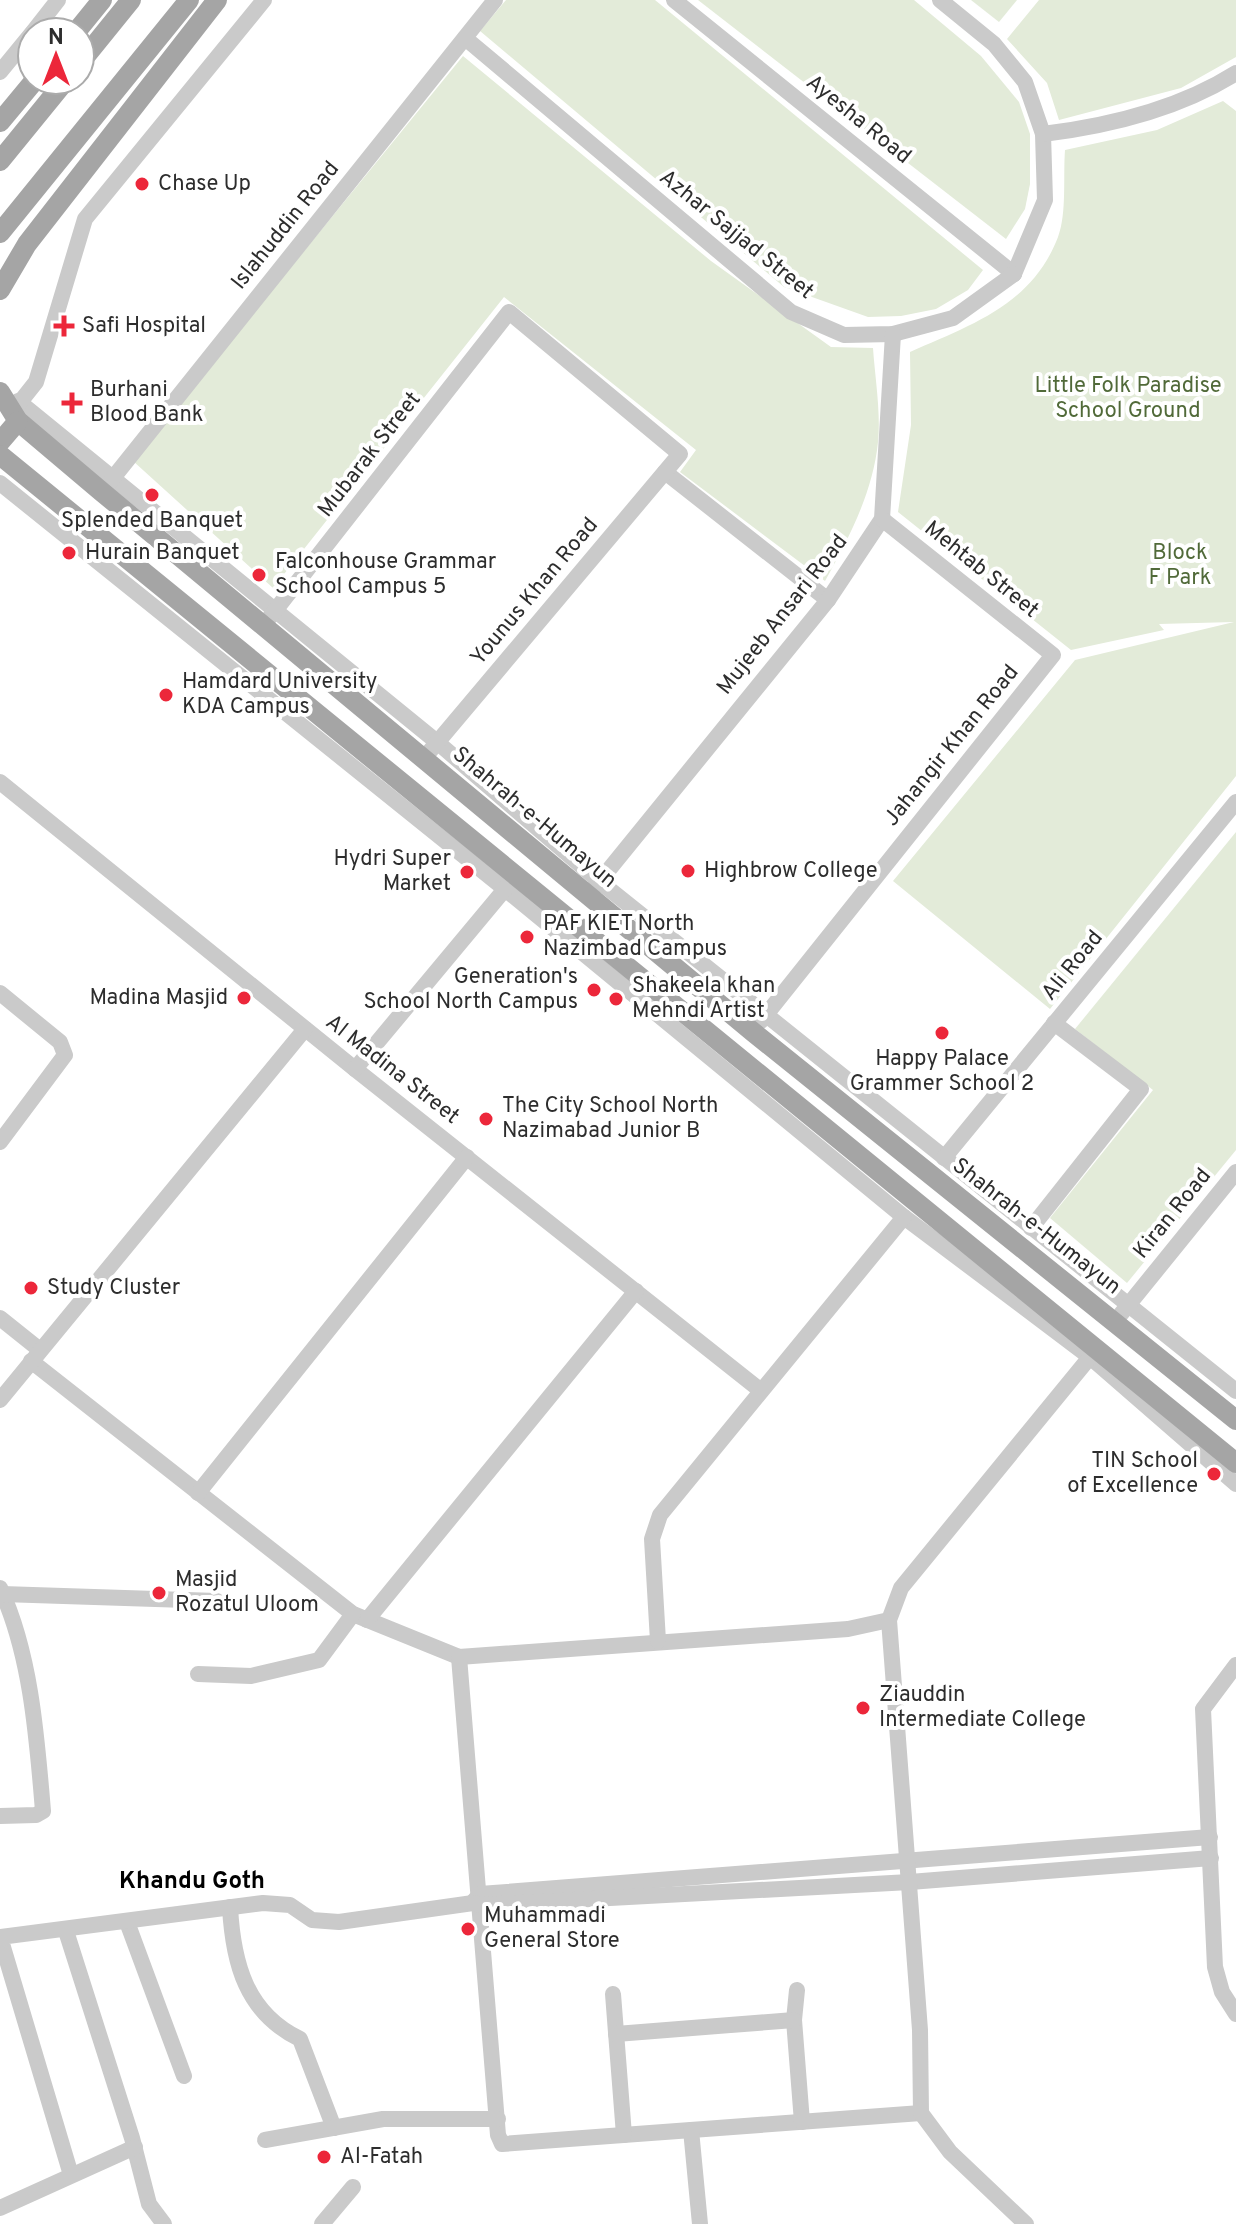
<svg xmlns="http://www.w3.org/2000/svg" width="1236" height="2224" font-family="Overpass,sans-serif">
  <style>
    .green { fill: #e3ebd9 }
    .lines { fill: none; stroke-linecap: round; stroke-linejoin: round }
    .minor { stroke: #cacaca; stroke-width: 16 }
    .major { stroke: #a5a5a5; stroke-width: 20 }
    .poi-dot { fill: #ec273a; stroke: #fff; stroke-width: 3 }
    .labels { text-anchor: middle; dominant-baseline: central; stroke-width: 8; stroke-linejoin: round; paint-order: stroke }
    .street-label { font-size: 22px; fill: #2d2d2d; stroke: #fff }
    .poi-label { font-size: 22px; fill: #2d2d2d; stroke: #fff; text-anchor: start }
    .park-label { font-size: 22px; fill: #516a39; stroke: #fff }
    .neighbourhood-label { font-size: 24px; font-weight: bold; fill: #000; stroke: #fff }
  </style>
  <rect width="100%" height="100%" fill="#fff"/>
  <g class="green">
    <path d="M 506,0 L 655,0 L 983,270 L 968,290 L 936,309 L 901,316 L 868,317 L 784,287 L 480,31 Z"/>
    <path d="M 698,0 L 914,0 L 981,56 L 1019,102 L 1030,134 L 1030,184 L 1025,209 L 1006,239 Z"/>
    <path d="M 971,0 L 1017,0 L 999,22 Z"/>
    <path d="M 1039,0 L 1236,0 L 1236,57 L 1181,88 L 1059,120 L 1047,83 L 1007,39 Z"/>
    <path d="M 463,56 L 711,261 L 831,347 L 873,348 C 875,378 881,412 878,442 C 873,492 849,538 825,581 L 680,472 L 696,450 L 504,297 L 273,588 L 133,461 Z"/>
    <path d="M 1223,101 L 1236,111 L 1236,776 L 1050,1009 L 893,881 L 1075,660 L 1234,622 L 1159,624 L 1164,630 L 1071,650 L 898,512 L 911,425 L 910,352 C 971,325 1032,305 1058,237 C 1067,213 1063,176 1065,150 L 1157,130 Z"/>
    <path d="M 1236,832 L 1236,1150 L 1127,1283 L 1050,1218 L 1153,1090 L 1075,1029 Z"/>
  </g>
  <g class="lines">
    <g class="minor">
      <path d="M 674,0 L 1014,274"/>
      <path d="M 940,0 L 994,44 L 1025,82 L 1043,134 L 1045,200 L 1014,274"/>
      <path d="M 33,32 L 58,0"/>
      <path d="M 465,38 L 791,312 L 844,335 L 893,334 L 953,318 L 1014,274"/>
      <path d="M 0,72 L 32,33"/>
      <path d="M 1043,134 C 1108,126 1179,109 1236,73"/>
      <path d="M 18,401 L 437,742 L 599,881 L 1236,1391"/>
      <path d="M 13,411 L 36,382 L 85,219 L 264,0"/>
      <path d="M 665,472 L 828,600"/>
      <path d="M 0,483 L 505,889 L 904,1217 L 1090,1357 L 1236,1484"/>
      <path d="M 105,488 L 495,0"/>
      <path d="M 270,617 L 509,312 L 680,454 L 430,751"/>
      <path d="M 0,782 L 355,1069 L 760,1390"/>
      <path d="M 594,888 L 828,600 L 882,519 L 893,334"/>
      <path d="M 0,993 L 60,1042 L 65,1055 L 0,1142"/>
      <path d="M 761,1021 L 1053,655 L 882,519"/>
      <path d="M 355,1069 L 510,883"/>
      <path d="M 944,1158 L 1236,802"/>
      <path d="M 1031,1228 L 1141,1089 L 1054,1023"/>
      <path d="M 1121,1314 L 1236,1172"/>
      <path d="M 0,1318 L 40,1350"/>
      <path d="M 31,1361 L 353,1614 L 459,1657 L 848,1629 L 889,1620"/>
      <path d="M 0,1400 L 305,1029"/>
      <path d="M 198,1493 L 467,1157"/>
      <path d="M 0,1588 C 31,1654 37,1739 43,1811 L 36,1815 L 0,1816"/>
      <path d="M 2,1594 L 217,1601"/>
      <path d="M 367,1620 L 636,1291"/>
      <path d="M 658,1641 L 652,1539 L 660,1515 L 904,1217"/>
      <path d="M 459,1657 L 498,2135 L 502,2144 L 921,2113"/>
      <path d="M 1236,1665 L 1203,1709 L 1215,1967 L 1222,1992 L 1236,2014"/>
      <path d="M 198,1674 L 251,1676 L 319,1660 L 353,1614"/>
      <path d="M 474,1901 L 480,1894 L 1210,1837"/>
      <path d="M 230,1907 C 233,1963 246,2013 300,2039 L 334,2128"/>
      <path d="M 127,1922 L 184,2076"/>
      <path d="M 66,1931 L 132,2138 L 149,2204 L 164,2224"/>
      <path d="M 797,1990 L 794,2020 L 802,2122"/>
      <path d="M 613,1994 L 624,2135"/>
      <path d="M 616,2034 L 794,2020"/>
      <path d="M 691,2130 L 700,2224"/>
      <path d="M 265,2140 L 383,2119 L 498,2119"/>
      <path d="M 71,2175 L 0,1937 L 263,1903 L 290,1905 L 312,1920 L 339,1922 L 473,1903 L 481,1905 L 910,1882 L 1211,1858"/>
      <path d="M 0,2208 L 135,2147"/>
      <path d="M 322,2224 L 353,2187"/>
      <path d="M 1026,2224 L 950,2152 L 921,2113 L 920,2030 L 889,1620 L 901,1588 L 1090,1357"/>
    </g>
    <g class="major">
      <path d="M 76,32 L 102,0"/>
      <path d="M 80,63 L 131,0"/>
      <path d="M 0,122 L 35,80"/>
      <path d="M 0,161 L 66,80"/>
      <path d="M 0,233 L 189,0"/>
      <path d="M 0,290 L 27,244 L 217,0"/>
      <path d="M 0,392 L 18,421 L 102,492 L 753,1032 L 1236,1420"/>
      <path d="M 0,442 L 18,421"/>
      <path d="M 0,455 L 1236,1463"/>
    </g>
  </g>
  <g class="poi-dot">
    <circle cx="142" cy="184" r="8"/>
    <path d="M60 314h8v8h8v8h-8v8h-8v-8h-8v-8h8z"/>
    <path d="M68 391h8v8h8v8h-8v8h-8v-8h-8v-8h8z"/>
    <circle cx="152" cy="495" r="8"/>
    <circle cx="69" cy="553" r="8"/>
    <circle cx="259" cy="575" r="8"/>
    <circle cx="166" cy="695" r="8"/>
    <circle cx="688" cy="871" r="8"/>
    <circle cx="467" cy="872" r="8"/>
    <circle cx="527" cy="937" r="8"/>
    <circle cx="594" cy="990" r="8"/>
    <circle cx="244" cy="998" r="8"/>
    <circle cx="616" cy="999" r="8"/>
    <circle cx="942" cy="1033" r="8"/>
    <circle cx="486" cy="1119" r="8"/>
    <circle cx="31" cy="1288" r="8"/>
    <circle cx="1214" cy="1474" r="8"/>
    <circle cx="159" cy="1593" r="8"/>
    <circle cx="863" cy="1708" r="8"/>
    <circle cx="468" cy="1929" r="8"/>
    <circle cx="324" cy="2157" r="8"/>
  </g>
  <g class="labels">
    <g class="street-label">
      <text transform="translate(858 120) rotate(39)">Ayesha Road</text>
      <text transform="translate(286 226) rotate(-51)">Islahuddin Road</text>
      <text transform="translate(736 235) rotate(39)">Azhar Sajjad Street</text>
      <text transform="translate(370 455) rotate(-52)">Mubarak Street</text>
      <text transform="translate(981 570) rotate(39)">Mehtab Street</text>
      <text transform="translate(535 592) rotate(-50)">Younus Khan Road</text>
      <text transform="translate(783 615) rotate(-52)">Mujeeb Ansari Road</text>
      <text transform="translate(952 746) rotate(-51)">Jahangir Khan Road</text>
      <text transform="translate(534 818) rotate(40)">Shahrah-e-Humayun</text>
      <text transform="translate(1073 966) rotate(-51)">Ali Road</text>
      <text transform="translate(392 1070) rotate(38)">Al Madina Street</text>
      <text transform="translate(1173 1214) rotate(-51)">Kiran Road</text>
      <text transform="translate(1036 1227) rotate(38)">Shahrah-e-Humayun</text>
    </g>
    <g class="poi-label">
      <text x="158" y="184">Chase Up</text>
      <text x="82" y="326">Safi Hospital</text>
      <text x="90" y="390">Burhani<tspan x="90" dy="25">Blood Bank</tspan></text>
      <text x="152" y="521" text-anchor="middle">Splended Banquet</text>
      <text x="85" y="553">Hurain Banquet</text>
      <text x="275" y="562">Falconhouse Grammar<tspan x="275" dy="25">School Campus 5</tspan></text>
      <text x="182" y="682">Hamdard University<tspan x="182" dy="25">KDA Campus</tspan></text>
      <text x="451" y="859" text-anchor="end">Hydri Super<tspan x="451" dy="25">Market</tspan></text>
      <text x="704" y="871">Highbrow College</text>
      <text x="543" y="924">PAF KIET North<tspan x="543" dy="25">Nazimbad Campus</tspan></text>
      <text x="578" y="977" text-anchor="end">Generation's<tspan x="578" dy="25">School North Campus</tspan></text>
      <text x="632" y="986">Shakeela khan<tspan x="632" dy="25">Mehndi Artist</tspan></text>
      <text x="228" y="998" text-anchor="end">Madina Masjid</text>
      <text x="942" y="1059" text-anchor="middle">Happy Palace<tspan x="942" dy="25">Grammer School 2</tspan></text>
      <text x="502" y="1106">The City School North<tspan x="502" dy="25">Nazimabad Junior B</tspan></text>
      <text x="47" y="1288">Study Cluster</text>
      <text x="1198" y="1461" text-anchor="end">TIN School<tspan x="1198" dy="25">of Excellence</tspan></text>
      <text x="175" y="1580">Masjid<tspan x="175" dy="25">Rozatul Uloom</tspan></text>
      <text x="879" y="1695">Ziauddin<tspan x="879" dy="25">Intermediate College</tspan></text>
      <text x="484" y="1916">Muhammadi<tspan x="484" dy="25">General Store</tspan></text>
      <text x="340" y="2157">Al-Fatah</text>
    </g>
    <g class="park-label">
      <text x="1128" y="386">Little Folk Paradise<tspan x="1128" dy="25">School Ground</tspan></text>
      <text x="1180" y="553">Block<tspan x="1180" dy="25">F Park</tspan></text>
    </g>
    <g class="neighbourhood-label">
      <text x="192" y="1882">Khandu Goth</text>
    </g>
  </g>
  <g transform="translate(56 56)"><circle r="38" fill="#ffffff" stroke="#ababab" stroke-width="2"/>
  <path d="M0-6L14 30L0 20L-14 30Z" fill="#ec273a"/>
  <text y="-12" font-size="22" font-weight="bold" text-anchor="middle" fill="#2d2d2d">N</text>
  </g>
</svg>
